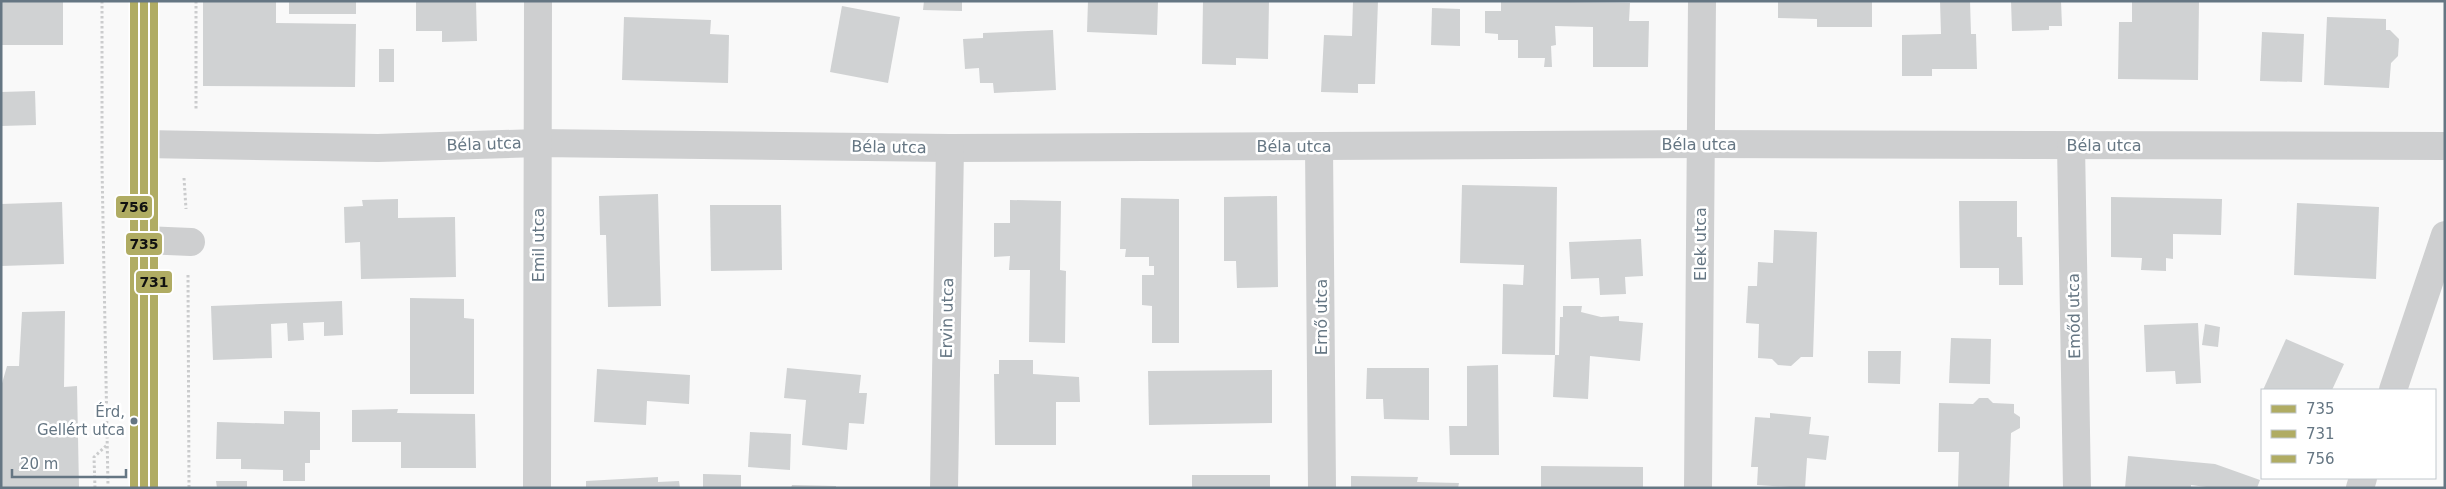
<svg xmlns="http://www.w3.org/2000/svg" width="2446" height="489" font-family="'DejaVu Sans',sans-serif">
  <style>
    .building { fill: #d0d2d3 }
    .lines { fill: none; stroke-linecap: round; stroke-linejoin: round }
    .major-casing { stroke: #d5d6d7; stroke-width: 30 }
    .path { stroke: #cbcccd; stroke-width: 3; stroke-dasharray: 2.5 2.5; stroke-linecap: butt }
    .minor { stroke: #cecfd0; stroke-width: 28 }
    .major { stroke: #e1e2e2; stroke-width: 28 }
    .bus-1-casing { stroke: #fff; stroke-width: 11 }
    .bus-2-casing { stroke: #fff; stroke-width: 11 }
    .bus-3-casing { stroke: #fff; stroke-width: 11 }
    .bus-1 { stroke: #b0ac63; stroke-width: 8 }
    .bus-2 { stroke: #b0ac63; stroke-width: 8 }
    .bus-3 { stroke: #b0ac63; stroke-width: 8 }
    .bus-dot { fill: #657683; stroke: #fff; stroke-width: 2 }
    .labels { text-anchor: middle; dominant-baseline: central; stroke-width: 5; stroke-linejoin: round; paint-order: stroke }
    .bus-label { font-size: 15px; fill: #657683; stroke: #fff; text-anchor: end }
    .street-label { font-size: 16px; fill: #657683; stroke: #fff }
    .line-badge { stroke: #fff; stroke-width: 2 }
    .pale-badge-label { font-size: 14px; text-anchor: middle; font-weight: bold; fill: #111 }
  </style>
  <rect width="100%" height="100%" fill="#f9f9f9"/>
  <g class="building">
    <rect x="1" y="1" width="62" height="44"/>
    <path d="M 203,1 L 276,1 L 276,23 L 356,24 L 355,87 L 203,86 Z"/>
    <rect x="289" y="1" width="67" height="13"/>
    <path d="M 416,1 L 476,1 L 477,41 L 442,42 L 442,31 L 416,31 Z"/>
    <path d="M 924,1 L 962,1 L 962,11 L 923,10 Z"/>
    <path d="M 1088,1 L 1158,1 L 1157,35 L 1087,32 Z"/>
    <path d="M 1203,1 L 1269,1 L 1268,59 L 1236,58 L 1236,65 L 1202,64 Z"/>
    <path d="M 1353,1 L 1378,1 L 1375,84 L 1358,84 L 1358,93 L 1321,92 L 1324,35 L 1352,36 Z"/>
    <path d="M 1501,1 L 1630,3 L 1629,21 L 1649,21 L 1648,67 L 1593,67 L 1593,27 L 1555,26 L 1556,45 L 1551,46 L 1552,67 L 1544,67 L 1545,58 L 1518,58 L 1518,40 L 1498,40 L 1498,34 L 1485,33 L 1485,11 L 1501,11 Z"/>
    <path d="M 1778,1 L 1872,1 L 1872,27 L 1817,27 L 1817,19 L 1778,18 Z"/>
    <path d="M 1940,1 L 1970,1 L 1971,34 L 1976,34 L 1977,69 L 1932,69 L 1932,76 L 1902,76 L 1902,35 L 1941,34 Z"/>
    <path d="M 2011,1 L 2061,1 L 2062,26 L 2049,26 L 2049,30 L 2012,31 Z"/>
    <path d="M 2132,1 L 2199,1 L 2198,80 L 2118,79 L 2119,22 L 2132,22 Z"/>
    <path d="M 842,6 L 900,17 L 888,83 L 830,72 Z"/>
    <path d="M 1432,8 L 1460,9 L 1460,46 L 1431,45 Z"/>
    <path d="M 624,17 L 711,20 L 710,34 L 729,35 L 728,83 L 622,80 Z"/>
    <path d="M 2327,17 L 2386,19 L 2386,30 L 2390,30 L 2399,39 L 2398,56 L 2391,63 L 2389,88 L 2324,85 Z"/>
    <path d="M 1053,30 L 1056,90 L 994,93 L 993,83 L 980,83 L 979,68 L 965,69 L 963,39 L 983,38 L 983,33 Z"/>
    <path d="M 2262,32 L 2304,34 L 2302,82 L 2260,81 Z"/>
    <rect x="379" y="49" width="15" height="33"/>
    <path d="M 35,91 L 36,125 L 1,126 L 1,92 Z"/>
    <path d="M 1462,185 L 1557,187 L 1555,355 L 1502,354 L 1503,284 L 1523,285 L 1524,265 L 1460,263 Z"/>
    <path d="M 658,194 L 661,306 L 608,307 L 606,235 L 600,235 L 599,196 Z"/>
    <path d="M 1277,196 L 1278,287 L 1237,288 L 1236,261 L 1224,261 L 1224,197 Z"/>
    <path d="M 2111,197 L 2222,199 L 2221,235 L 2173,234 L 2173,259 L 2166,258 L 2166,271 L 2141,270 L 2142,258 L 2111,257 Z"/>
    <path d="M 1121,198 L 1179,199 L 1179,343 L 1152,343 L 1152,306 L 1142,305 L 1142,275 L 1154,275 L 1154,266 L 1149,266 L 1149,257 L 1125,257 L 1126,249 L 1120,249 Z"/>
    <path d="M 398,199 L 398,218 L 455,217 L 456,277 L 361,279 L 360,242 L 345,243 L 344,207 L 363,206 L 362,200 Z"/>
    <path d="M 1010,200 L 1061,201 L 1060,270 L 1066,271 L 1065,343 L 1029,342 L 1030,270 L 1009,270 L 1010,256 L 994,257 L 994,223 L 1010,223 Z"/>
    <path d="M 1959,201 L 2017,201 L 2017,237 L 2022,237 L 2023,285 L 1999,285 L 1999,268 L 1960,268 Z"/>
    <path d="M 62,202 L 64,264 L 1,266 L 1,204 Z"/>
    <path d="M 2297,203 L 2379,207 L 2376,279 L 2294,275 Z"/>
    <path d="M 710,205 L 781,205 L 782,270 L 711,271 Z"/>
    <path d="M 1774,230 L 1817,232 L 1813,357 L 1801,357 L 1791,366 L 1778,365 L 1772,359 L 1758,358 L 1759,324 L 1746,323 L 1748,286 L 1757,286 L 1758,262 L 1773,263 Z"/>
    <path d="M 1641,239 L 1643,276 L 1625,277 L 1626,294 L 1600,295 L 1599,278 L 1571,279 L 1569,242 Z"/>
    <path d="M 410,298 L 464,299 L 464,318 L 474,319 L 474,394 L 410,394 Z"/>
    <path d="M 342,301 L 343,335 L 324,336 L 324,322 L 303,323 L 304,340 L 288,341 L 287,323 L 271,324 L 272,358 L 213,360 L 211,306 Z"/>
    <path d="M 1563,306 L 1582,306 L 1581,312 L 1601,317 L 1619,316 L 1619,321 L 1643,323 L 1640,361 L 1590,356 L 1588,399 L 1553,397 L 1555,355 L 1559,355 L 1560,317 L 1563,317 Z"/>
    <path d="M 65,311 L 64,387 L 77,386 L 79,488 L 1,488 L 1,387 L 7,366 L 19,366 L 22,312 Z"/>
    <path d="M 2198,323 L 2201,383 L 2176,384 L 2175,371 L 2146,372 L 2144,325 Z"/>
    <path d="M 2205,324 L 2220,327 L 2218,347 L 2202,345 Z"/>
    <path d="M 1951,338 L 1991,339 L 1990,384 L 1949,383 Z"/>
    <path d="M 2286,339 L 2344,364 L 2332,390 L 2263,390 Z"/>
    <path d="M 1868,351 L 1901,351 L 1900,384 L 1868,383 Z"/>
    <path d="M 999,360 L 1033,360 L 1033,374 L 1079,377 L 1080,402 L 1056,402 L 1056,445 L 995,445 L 994,374 L 999,374 Z"/>
    <path d="M 1498,365 L 1499,455 L 1450,455 L 1449,426 L 1467,426 L 1467,366 Z"/>
    <path d="M 787,368 L 861,375 L 859,393 L 867,393 L 864,424 L 849,423 L 847,450 L 802,445 L 806,400 L 784,398 Z"/>
    <path d="M 1367,368 L 1429,368 L 1429,420 L 1384,419 L 1383,399 L 1366,399 Z"/>
    <path d="M 597,369 L 690,375 L 689,404 L 647,401 L 646,425 L 594,422 Z"/>
    <path d="M 1272,370 L 1272,423 L 1149,425 L 1148,371 Z"/>
    <path d="M 1979,398 L 1988,398 L 1993,403 L 2014,404 L 2014,413 L 2020,417 L 2020,428 L 2011,433 L 2009,488 L 1958,488 L 1959,452 L 1938,452 L 1939,403 L 1973,404 Z"/>
    <path d="M 398,409 L 397,413 L 475,414 L 476,468 L 401,468 L 401,442 L 352,442 L 352,410 Z"/>
    <path d="M 284,411 L 320,412 L 320,450 L 310,450 L 310,463 L 305,463 L 305,481 L 283,481 L 283,470 L 241,469 L 241,459 L 216,459 L 217,422 L 284,424 Z"/>
    <path d="M 1770,413 L 1811,417 L 1809,434 L 1829,436 L 1826,460 L 1807,458 L 1805,488 L 1757,485 L 1758,467 L 1751,467 L 1755,417 L 1770,418 Z"/>
    <path d="M 750,432 L 791,434 L 790,470 L 748,467 Z"/>
    <path d="M 2128,456 L 2215,464 L 2260,480 L 2257,488 L 2214,488 L 2191,485 L 2191,488 L 2125,488 Z"/>
    <path d="M 1541,466 L 1643,467 L 1643,488 L 1541,488 Z"/>
    <path d="M 703,474 L 741,475 L 741,488 L 703,488 Z"/>
    <rect x="1192" y="475" width="78" height="13"/>
    <path d="M 1351,476 L 1418,477 L 1417,482 L 1459,483 L 1458,488 L 1351,488 Z"/>
    <path d="M 658,477 L 658,482 L 679,481 L 680,488 L 586,488 L 586,481 Z"/>
    <path d="M 216,481 L 247,481 L 247,488 L 217,488 Z"/>
    <path d="M 792,485 L 836,486 L 836,488 L 791,488 Z"/>
  </g>
  <g class="lines">
    <defs>
      <path id="major" d="M 144,488 L 144,1"/>
    </defs>
    <use href="#major" class="major-casing"/>
    <g class="path">
      <path d="M 102,1 L 102,167 L 108,486"/>
      <path d="M 196,1 L 196,111"/>
      <path d="M 184,178 L 186,209"/>
      <path d="M 188,275 L 189,488"/>
      <path d="M 95,488 L 94,457 L 107,445"/>
    </g>
    <g class="minor">
      <path d="M 144,144 L 378,148 L 538,143 L 950,148 L 1701,144 L 2445,146"/>
      <path d="M 2071,145 L 2077,488"/>
      <path d="M 1319,146 L 1322,488"/>
      <path d="M 144,240 L 191,242"/>
      <path d="M 2393,390 L 2445,235"/>
      <path d="M 537,488 L 538,1"/>
      <path d="M 944,488 L 950,148"/>
      <path d="M 1698,488 L 1702,1"/>
      <path d="M 2360,488 L 2363,478"/>
    </g>
    <use href="#major" class="major"/>
    <defs>
      <path id="bus-1" d="M 144,1 L 144,488"/>
      <path id="bus-2" d="M 154,1 L 154,488"/>
      <path id="bus-3" d="M 134,1 L 134,488"/>
    </defs>
    <use href="#bus-1" class="bus-1-casing"/>
    <use href="#bus-2" class="bus-2-casing"/>
    <use href="#bus-3" class="bus-3-casing"/>
    <use href="#bus-1" class="bus-1"/>
    <use href="#bus-2" class="bus-2"/>
    <use href="#bus-3" class="bus-3"/>
  </g>
  <circle class="bus-dot" cx="134" cy="421" r="4.5"/>
  <g class="labels">
    <g class="bus-label">
      <text x="125" y="412">Érd,<tspan x="125" dy="18">Gellért utca</tspan></text>
    </g>
    <g class="street-label">
      <text transform="translate(484 144) rotate(-2)">Béla utca</text>
      <text x="1699" y="144">Béla utca</text>
      <text x="2104" y="145">Béla utca</text>
      <text x="1294" y="146">Béla utca</text>
      <text transform="translate(889 147) rotate(1)">Béla utca</text>
      <text transform="translate(1700 244) rotate(-90)">Elek utca</text>
      <text transform="translate(538 245) rotate(-90)">Emil utca</text>
      <text transform="translate(2074 316) rotate(-91)">Emőd utca</text>
      <text transform="translate(1321 317) rotate(-90)">Ernő utca</text>
      <text transform="translate(947 318) rotate(-89)">Ervin utca</text>
    </g>
  </g>
  <g class="line-badge">
    <rect x="115" y="195" width="38" height="24" rx="5" fill="#b0ac63"/>
    <rect x="125" y="232" width="38" height="24" rx="5" fill="#b0ac63"/>
    <rect x="135" y="270" width="38" height="24" rx="5" fill="#b0ac63"/>
  </g>
  <g class="pale-badge-label">
    <text x="134" y="212">756</text>
    <text x="144" y="249">735</text>
    <text x="154" y="287">731</text>
  </g>
  <rect width="2446" height="489" fill="none" stroke="#657683" stroke-width="5"/>
  <rect x="2261" y="389" width="175" height="90" fill="#ffffff" stroke="#c1c8cd"/>
  <rect x="2271" y="405" width="25" height="8" fill="#b0ac63" stroke="#c1c8cd"/>
  <text x="2306" y="414" font-size="15" fill="#657683">735</text>
  <rect x="2271" y="430" width="25" height="8" fill="#b0ac63" stroke="#c1c8cd"/>
  <text x="2306" y="439" font-size="15" fill="#657683">731</text>
  <rect x="2271" y="455" width="25" height="8" fill="#b0ac63" stroke="#c1c8cd"/>
  <text x="2306" y="464" font-size="15" fill="#657683">756</text>
  <path d="M12 469v8h114v-8" fill="none" stroke="#657683" stroke-width="2.5"/>
  <text x="20" y="469" font-size="15" fill="#657683" stroke="#ffffff" stroke-width="4" paint-order="stroke">20 m</text>
</svg>
